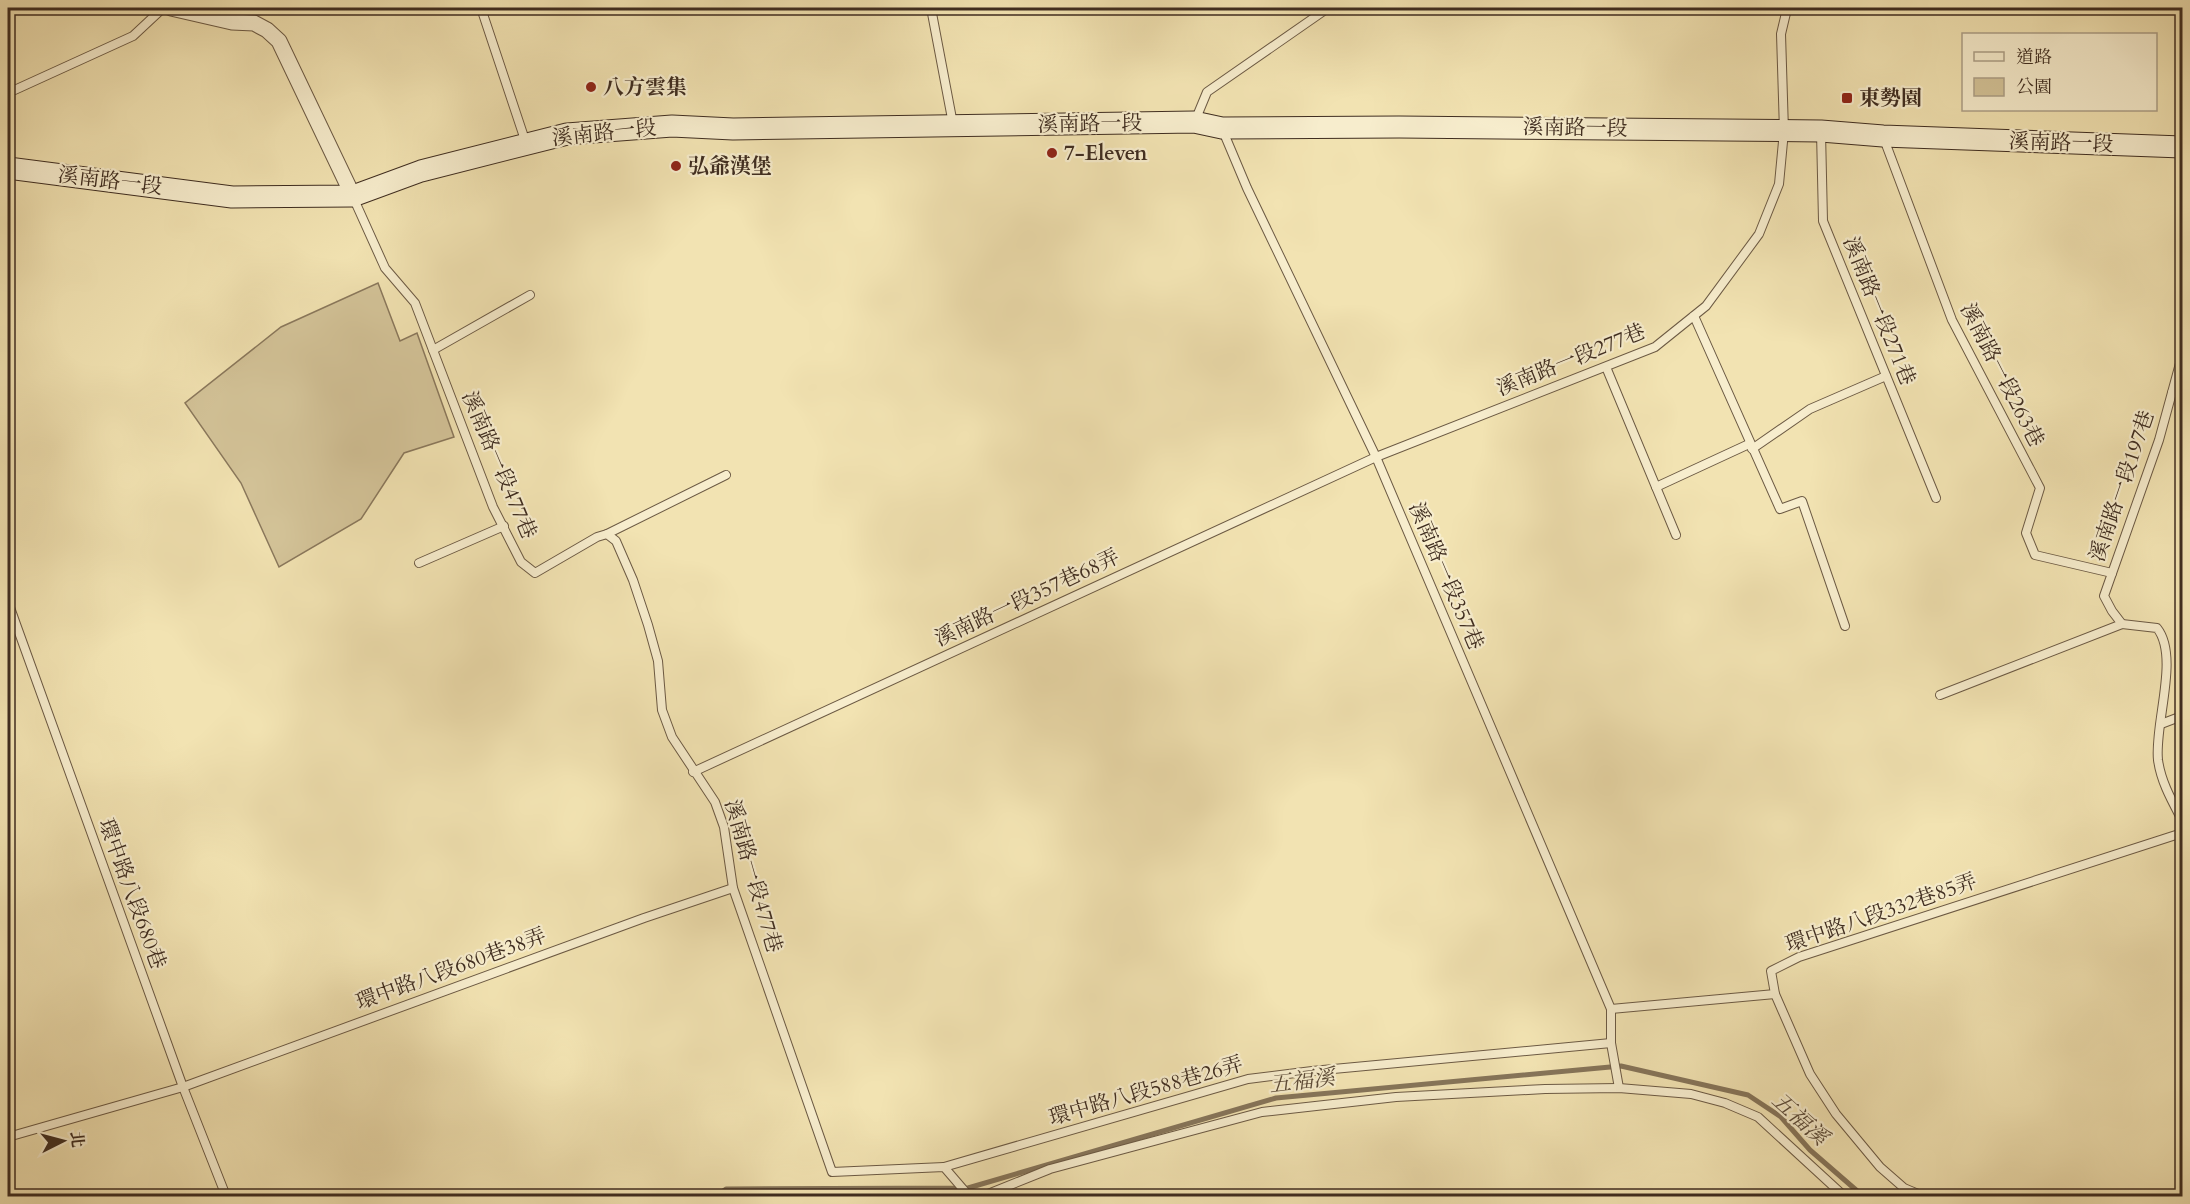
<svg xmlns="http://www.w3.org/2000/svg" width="2190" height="1204" font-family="Cardo,'Noto Serif TC',serif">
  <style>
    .green { fill: #d4c499; stroke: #8a785c; stroke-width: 1.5 }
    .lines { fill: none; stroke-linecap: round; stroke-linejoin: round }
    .stream { stroke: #86755a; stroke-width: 5 }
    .service-casing { stroke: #6c5a44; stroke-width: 10 }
    .minor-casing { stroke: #6c5a44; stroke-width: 17 }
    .secondary-casing { stroke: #3f2d20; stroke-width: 23 }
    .service { stroke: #f7edcd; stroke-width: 8 }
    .minor { stroke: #f7edcd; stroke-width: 15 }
    .secondary { stroke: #f7edcd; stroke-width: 21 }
    .poi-dot { fill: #8f2418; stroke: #f7edcd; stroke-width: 2 }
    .labels { text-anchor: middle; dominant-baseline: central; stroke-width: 4.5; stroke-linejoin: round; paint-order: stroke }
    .poi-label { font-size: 21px; font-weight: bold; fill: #3f2d20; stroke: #f7edcd; text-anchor: start }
    .street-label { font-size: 21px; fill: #3f2d20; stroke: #f7edcd }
    .water-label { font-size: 22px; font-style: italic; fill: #5c4b38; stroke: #f7edcd }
  </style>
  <rect width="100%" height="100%" fill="#f2e3b2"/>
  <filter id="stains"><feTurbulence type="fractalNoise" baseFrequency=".00333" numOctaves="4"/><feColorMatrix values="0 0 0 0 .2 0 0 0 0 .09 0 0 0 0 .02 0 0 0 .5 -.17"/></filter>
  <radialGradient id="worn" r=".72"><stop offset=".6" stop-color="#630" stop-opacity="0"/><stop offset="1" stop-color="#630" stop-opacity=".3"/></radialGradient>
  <path class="green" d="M 378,283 L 400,341 L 417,333 L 454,437 L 404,453 L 361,519 L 279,567 L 241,483 L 185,403 L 281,327 Z"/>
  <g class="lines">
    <path class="stream" d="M 716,1196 L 726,1189 L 968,1188 L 1276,1098 L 1621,1066 L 1748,1095 L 1781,1117 L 1810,1150 L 1863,1196"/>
    <defs>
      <g id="service">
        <path d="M 481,8 L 526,143"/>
        <path d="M 931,8 L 953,124"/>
        <path d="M 8,93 L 133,36 L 163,8"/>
        <path d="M 1195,121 L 1207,92 L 1328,8"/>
        <path d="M 1223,131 L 1247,188 L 1376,457 L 1611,1009 L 1611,1043 L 1619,1088"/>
        <path d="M 1821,132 L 1823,221 L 1936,498"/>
        <path d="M 1884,139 L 1952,320 L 2040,488 L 2026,533 L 2035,555 L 2112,573"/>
        <path d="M 353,197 L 385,268 L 415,303 L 493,507 L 521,562 L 535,573 L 597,537 L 607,534 L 616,541 L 633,580 L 648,625 L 658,661 L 662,710 L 672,737 L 715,802 L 724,827 L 733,888 L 832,1172 L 944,1167 L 969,1196"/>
        <path d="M 1694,316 L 1780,509 L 1802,501 L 1845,626"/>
        <path d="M 433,350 L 530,295"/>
        <path d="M 2182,356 L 2159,440 L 2104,596 L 2112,611 L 2122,624 L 2157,628 C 2180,657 2154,724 2158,760 C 2161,782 2172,801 2182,820"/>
        <path d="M 1606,367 L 1676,535"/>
        <path d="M 2172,393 L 2182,391"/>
        <path d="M 1752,449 L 1810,409 L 1886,376"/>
        <path d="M 1656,487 L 1749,444"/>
        <path d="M 607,534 L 726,475"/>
        <path d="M 419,563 L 504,526"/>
        <path d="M 8,602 L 183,1087 L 226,1196"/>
        <path d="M 1940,695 L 2122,624"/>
        <path d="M 2161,724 L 2182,716"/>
        <path d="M 693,772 L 1376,457 L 1655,347 L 1706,306 L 1759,234 L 1779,184 L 1784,131 L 1781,34 L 1786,13 L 1791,8"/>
        <path d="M 1775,994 L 1810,1074 L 1836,1114 L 1880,1167 L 1904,1188 L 1923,1196"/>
        <path d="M 1611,1009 L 1775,994 L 1771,971 L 1799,957 L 2182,833"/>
        <path d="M 8,1137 L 183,1087 L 644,918 L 733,888"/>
        <path d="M 944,1167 L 1248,1079 L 1312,1071 L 1611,1043"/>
        <path d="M 983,1196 L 1050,1169 L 1262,1112 L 1396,1097 L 1545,1089 L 1619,1088 L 1691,1094 L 1725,1103 L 1758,1117 L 1844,1196"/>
      </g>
      <path id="minor" d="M 171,8 L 232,22 L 254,23 L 267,30 L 279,41 L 353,196"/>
      <path id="secondary" d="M 8,168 L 232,197 L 353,196 L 421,171 L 567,134 L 672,126 L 733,129 L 1194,122 L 1222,128 L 1399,127 L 1821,131 L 1883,136 L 2182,147"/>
    </defs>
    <use href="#service" class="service-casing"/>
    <use href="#minor" class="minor-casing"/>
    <use href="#secondary" class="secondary-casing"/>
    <use href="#service" class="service"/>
    <use href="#minor" class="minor"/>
    <use href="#secondary" class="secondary"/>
  </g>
  <g class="poi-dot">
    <circle cx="591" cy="87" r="6"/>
    <rect x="1841" y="92" width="12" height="12" rx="3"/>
    <circle cx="1052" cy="153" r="6"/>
    <circle cx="676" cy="166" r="6"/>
  </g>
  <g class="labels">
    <g class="poi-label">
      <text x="603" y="87">八方雲集</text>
      <text x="1859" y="98">東勢園</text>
      <text x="1064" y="153">7-Eleven</text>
      <text x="688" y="166">弘爺漢堡</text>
    </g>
    <g class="street-label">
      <text transform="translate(1090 124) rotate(-1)">溪南路一段</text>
      <text transform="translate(1575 128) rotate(1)">溪南路一段</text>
      <text transform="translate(604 133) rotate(-6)">溪南路一段</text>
      <text transform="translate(2061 143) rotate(2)">溪南路一段</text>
      <text transform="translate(110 181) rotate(7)">溪南路一段</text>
      <text transform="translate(1879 311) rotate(68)">溪南路一段271巷</text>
      <text transform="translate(1571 360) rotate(-22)">溪南路一段277巷</text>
      <text transform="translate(2002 375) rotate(63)">溪南路一段263巷</text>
      <text transform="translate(499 465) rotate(67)">溪南路一段477巷</text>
      <text transform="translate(2122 486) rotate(-71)">溪南路一段197巷</text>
      <text transform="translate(1446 576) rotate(67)">溪南路一段357巷</text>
      <text transform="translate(1027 598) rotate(-25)">溪南路一段357巷68弄</text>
      <text transform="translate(753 876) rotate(74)">溪南路一段477巷</text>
      <text transform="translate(132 894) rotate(70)">環中路八段680巷</text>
      <text transform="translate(1881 913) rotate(-19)">環中路八段332巷85弄</text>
      <text transform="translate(451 969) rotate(-20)">環中路八段680巷38弄</text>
      <text transform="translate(1146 1091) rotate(-16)">環中路八段588巷26弄</text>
    </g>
    <g class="water-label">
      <text transform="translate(1302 1081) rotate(-7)">五福溪</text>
      <text transform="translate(1800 1119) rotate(42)">五福溪</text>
    </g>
  </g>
  <rect width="2190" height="1204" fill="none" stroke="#f2e3b2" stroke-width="30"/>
  <rect x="9" y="9" width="2172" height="1186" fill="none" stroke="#3f2d20" stroke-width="3"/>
  <rect x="15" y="15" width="2160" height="1174" fill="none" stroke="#3f2d20" stroke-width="1.5"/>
  <rect x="1962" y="33" width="195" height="78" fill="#f7edcd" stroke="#ada088" stroke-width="1.5"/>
  <rect x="1974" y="52" width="30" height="9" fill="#f7edcd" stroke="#ada088" stroke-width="1.5"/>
  <text x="2016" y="63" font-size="18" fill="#3f2d20">道路</text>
  <rect x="1974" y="78" width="30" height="18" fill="#d4c499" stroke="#ada088" stroke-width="1.5"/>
  <text x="2016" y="93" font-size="18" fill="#3f2d20">公園</text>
  <g transform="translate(63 1141) rotate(84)" stroke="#f7edcd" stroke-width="4.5" paint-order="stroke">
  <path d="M0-4.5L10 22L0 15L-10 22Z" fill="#3f2d20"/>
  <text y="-9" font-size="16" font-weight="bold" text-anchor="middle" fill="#3f2d20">北</text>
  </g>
  <rect width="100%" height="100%" filter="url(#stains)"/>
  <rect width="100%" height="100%" fill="url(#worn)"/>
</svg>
